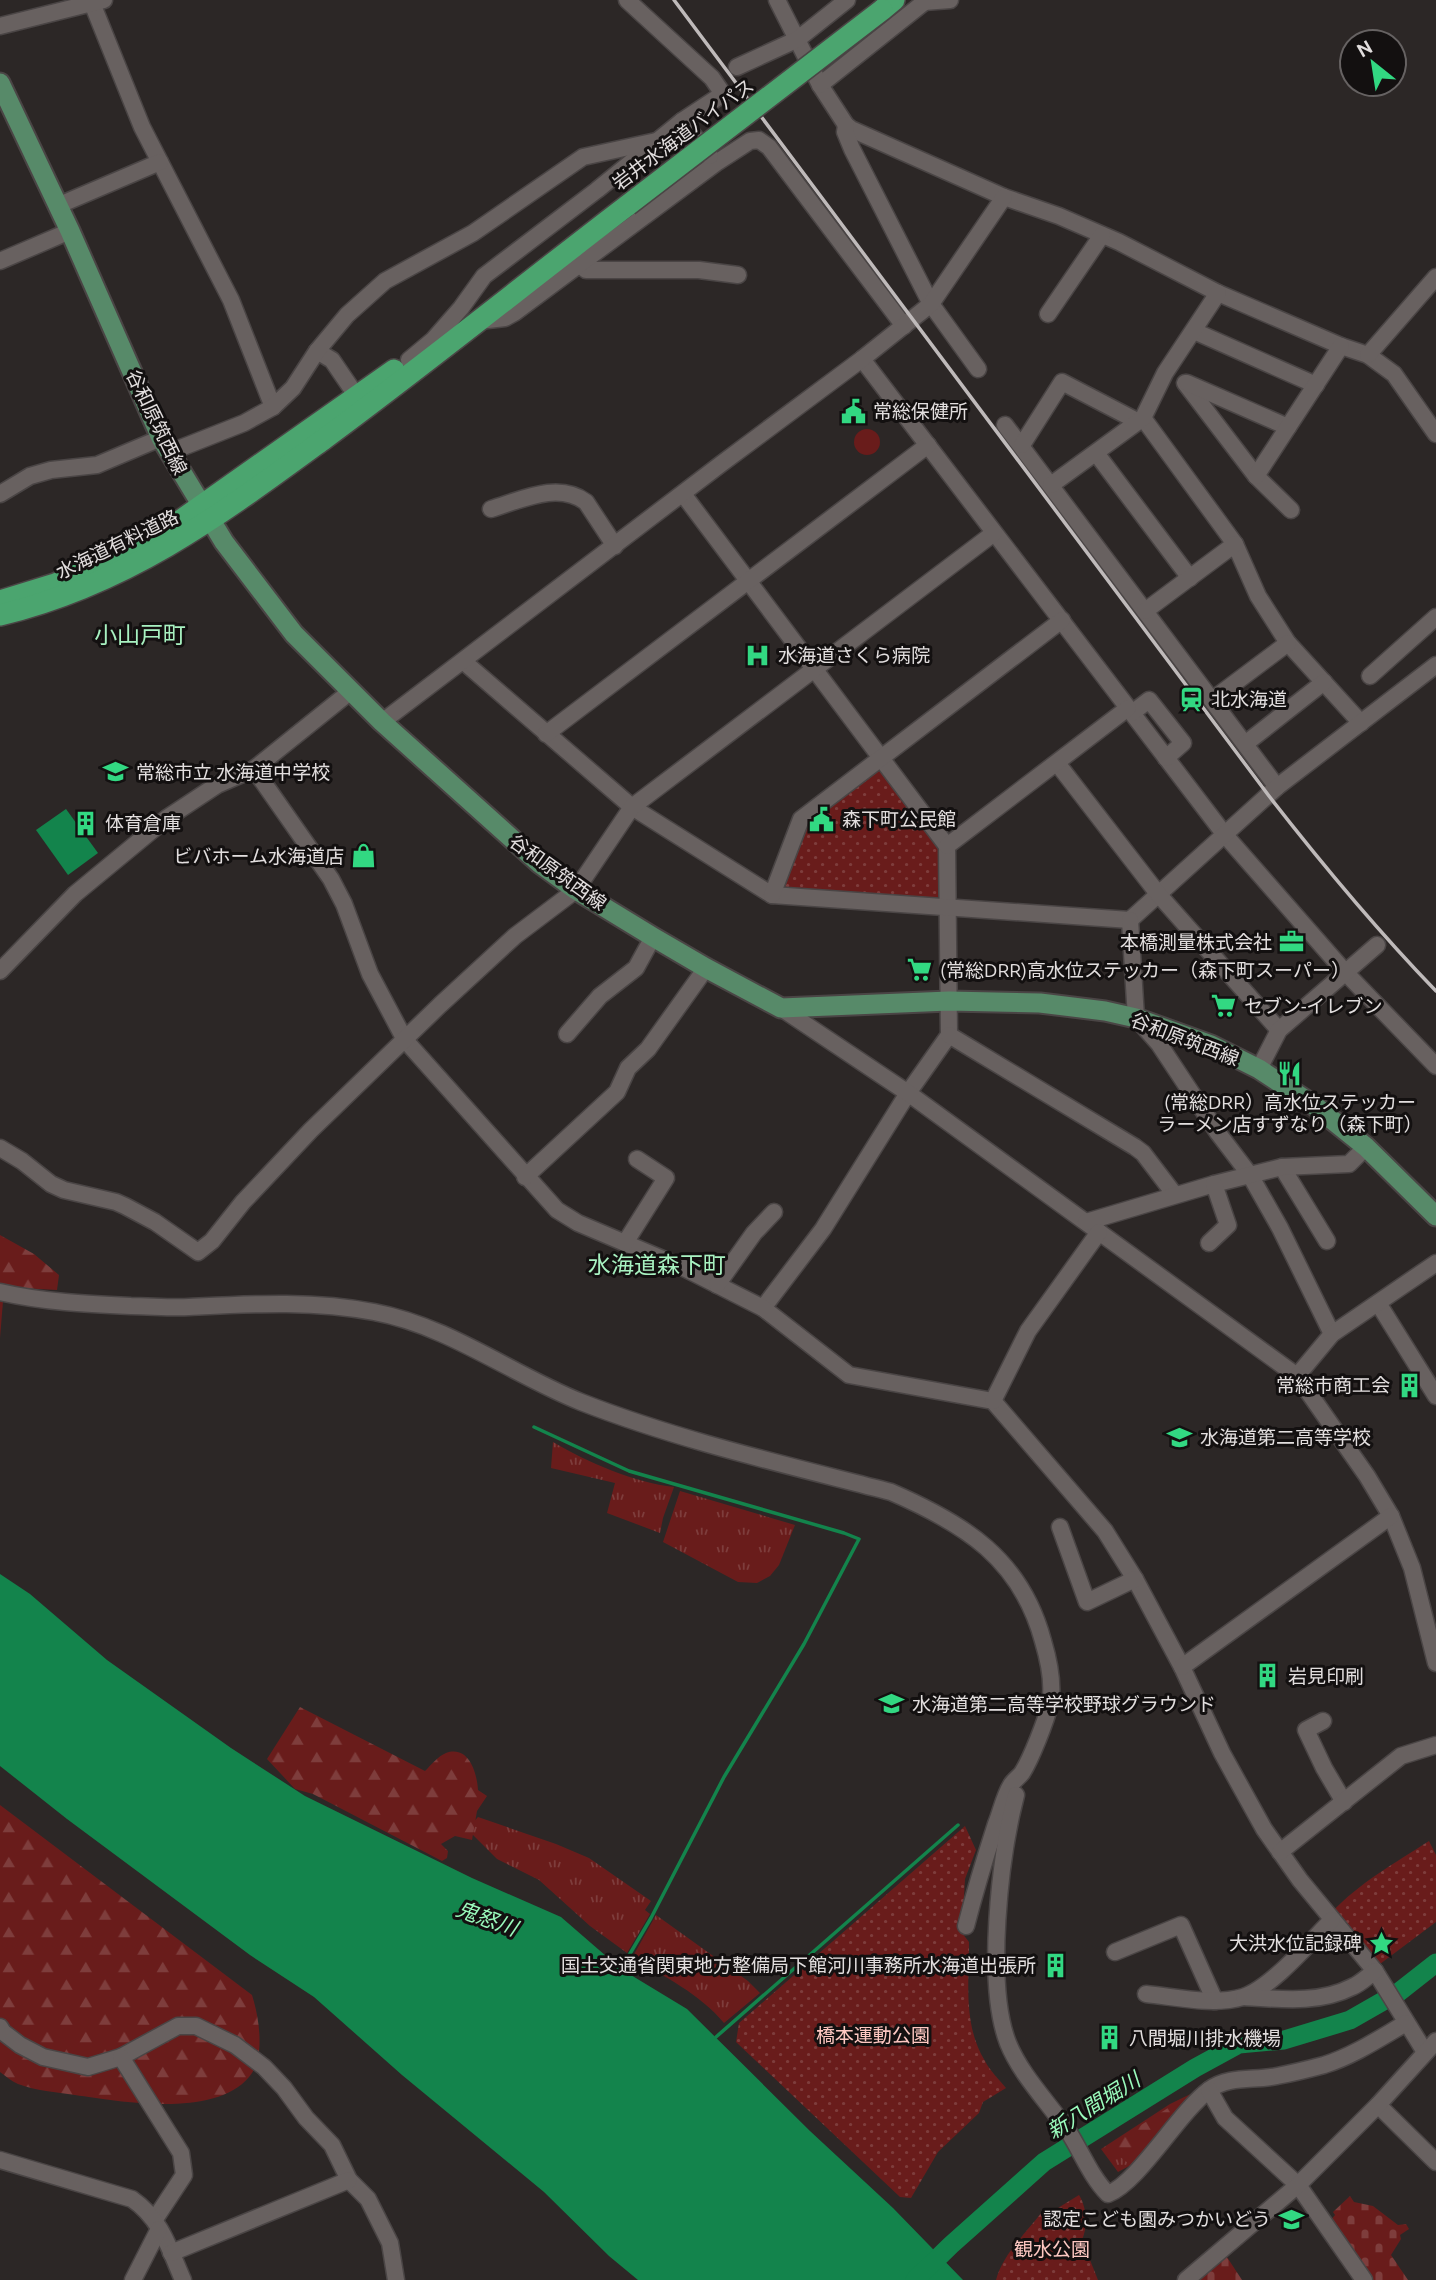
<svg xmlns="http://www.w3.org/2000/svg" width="1436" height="2280" font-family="Ubuntu,'Noto Sans JP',sans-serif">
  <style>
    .grass { fill: url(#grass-tufts) }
    .forest { fill: url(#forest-firs) }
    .cemetery { fill: url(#cemetery-stones) }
    .park { fill: url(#park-dots) }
    .garden { fill: #691c1b }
    .water { fill: #13844c }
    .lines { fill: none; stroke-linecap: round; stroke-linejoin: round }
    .stream { stroke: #13844c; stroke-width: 3.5 }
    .river { stroke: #13844c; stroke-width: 19 }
    .minor-casing { stroke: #4a4545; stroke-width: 19 }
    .major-casing { stroke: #4a4545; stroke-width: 23 }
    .highway-casing { stroke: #4a4545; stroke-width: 24 }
    .minor { stroke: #686160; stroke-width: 16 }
    .major { stroke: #578a69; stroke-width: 19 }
    .highway { stroke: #4ba56f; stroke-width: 21 }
    .rail { stroke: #bfbaba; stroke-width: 3.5 }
    .highway-bridge-casing { stroke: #4a4545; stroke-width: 24; stroke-linecap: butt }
    .highway-bridge { stroke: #4ba56f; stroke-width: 21 }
    .labels { text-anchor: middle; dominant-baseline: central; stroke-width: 6; stroke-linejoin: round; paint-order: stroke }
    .street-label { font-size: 19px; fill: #e2dede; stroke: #131010 }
    .poi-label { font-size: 19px; fill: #e2dede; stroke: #131010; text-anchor: start }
    .park-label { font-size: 19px; fill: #fec8c2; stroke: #131010 }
    .water-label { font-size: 21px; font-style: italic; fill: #9afbbc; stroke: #131010 }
    .quarter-label { font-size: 23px; fill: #a8f2c1; stroke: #131010 }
  </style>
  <defs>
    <pattern id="grass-tufts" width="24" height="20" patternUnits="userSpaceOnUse" patternTransform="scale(1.75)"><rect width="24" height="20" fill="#691c1b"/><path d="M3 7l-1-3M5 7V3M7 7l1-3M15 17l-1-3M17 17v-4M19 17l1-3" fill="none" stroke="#7e3d3c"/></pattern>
    <pattern id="forest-firs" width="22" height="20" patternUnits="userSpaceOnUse" patternTransform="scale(1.75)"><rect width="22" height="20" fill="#691c1b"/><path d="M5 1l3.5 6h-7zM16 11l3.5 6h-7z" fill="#7e3d3c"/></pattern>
    <pattern id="cemetery-stones" width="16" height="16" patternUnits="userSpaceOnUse" patternTransform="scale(1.75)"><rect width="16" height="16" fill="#691c1b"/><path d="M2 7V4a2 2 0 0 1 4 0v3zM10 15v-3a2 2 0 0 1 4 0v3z" fill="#7e3d3c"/></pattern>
    <pattern id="park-dots" width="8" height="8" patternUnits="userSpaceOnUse" patternTransform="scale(1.75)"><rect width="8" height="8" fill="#691c1b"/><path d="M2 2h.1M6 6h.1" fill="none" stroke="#7e3d3c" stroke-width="1.8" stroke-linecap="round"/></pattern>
  </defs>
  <rect width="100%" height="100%" fill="#2c2726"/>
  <g class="grass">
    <path d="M 553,1442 C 587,1462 635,1483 674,1487 L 663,1518 L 660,1533 L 607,1513 L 615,1483 L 551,1468 Z"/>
    <path d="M 680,1491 L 795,1525 L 779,1565 L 770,1576 L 757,1583 L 738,1582 L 663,1542 Z"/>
    <path d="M 478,1817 L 556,1844 L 589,1858 L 651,1901 L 645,1910 L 650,1914 L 627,1953 L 590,1926 L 539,1880 L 497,1859 L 467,1829 Z"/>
    <path d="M 656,1915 L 748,1981 L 760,1993 L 724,2023 C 700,1994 664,1976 632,1958 Z"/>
    <path d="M 1209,2085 L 1131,2165 L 1118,2172 L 1101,2149 L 1170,2104 Z"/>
  </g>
  <g class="forest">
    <path d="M 0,1235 L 34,1254 L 59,1275 L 57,1290 L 20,1288 L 3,1301 L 0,1338 Z"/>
    <path d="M 300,1707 L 425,1771 C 431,1765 438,1756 446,1753 C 469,1745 477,1773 478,1790 L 487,1796 L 477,1811 L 472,1840 L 455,1836 L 441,1844 L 448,1851 L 447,1858 L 442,1861 L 313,1794 L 295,1789 L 267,1759 Z"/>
    <path d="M 0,1805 L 252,1995 C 259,2017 266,2057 249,2077 C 215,2118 122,2102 75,2095 C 56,2092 36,2091 18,2084 C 11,2081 6,2076 0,2072 Z"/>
    <path d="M 1176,2103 L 1181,2110 L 1130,2164 C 1122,2160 1113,2150 1114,2142 Z"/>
  </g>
  <g class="cemetery">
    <path d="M 1350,2196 L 1354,2202 L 1373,2206 L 1398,2225 L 1406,2224 L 1409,2229 L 1400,2235 L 1401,2239 L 1391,2255 L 1408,2280 L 1369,2280 L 1330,2221 L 1335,2215 L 1333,2212 Z"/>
    <path d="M 1223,2251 L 1242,2280 L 1190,2280 Z"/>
  </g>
  <g class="park">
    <path d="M 880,765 L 939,840 L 942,903 L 782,891 L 802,824 Z"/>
    <path d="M 965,1826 L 976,1850 L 965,1879 L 962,1933 L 969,1942 C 969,1983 963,2025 985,2061 C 990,2071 999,2079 1006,2088 L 983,2102 L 979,2113 L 938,2152 L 911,2198 L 900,2197 L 736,2042 L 739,2023 Z"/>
    <path d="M 1429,1841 L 1436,1855 L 1436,1922 L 1376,1967 L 1331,1913 C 1359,1883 1395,1863 1429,1841 Z"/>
    <path d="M 1079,2195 C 1087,2208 1088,2226 1082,2240 L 1098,2280 L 996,2280 C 1003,2254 1026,2233 1042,2212 L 1053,2211 Z"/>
  </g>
  <circle class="garden" cx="867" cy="442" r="13"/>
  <g class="water">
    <path d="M 66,809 L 98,853 L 68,875 L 36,830 Z"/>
    <path d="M 0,1574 L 30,1594 L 107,1660 L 231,1748 L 305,1796 L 472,1878 L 561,1917 L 621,1969 L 687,2009 L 810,2131 L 893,2208 L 963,2280 L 638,2280 L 609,2256 L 544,2192 L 402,2075 L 314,1997 L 250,1955 L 67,1819 L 0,1766 Z"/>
  </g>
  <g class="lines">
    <g class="stream">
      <path d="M 534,1427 L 629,1471 L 844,1533 L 859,1539 L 804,1644 L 724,1777 L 651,1918 L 621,1969"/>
      <path d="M 716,2037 L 958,1825"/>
    </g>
    <path class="river" d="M 915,2280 L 951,2245 L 1044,2162 L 1195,2068 L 1239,2044 L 1284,2040 L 1350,2020 L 1399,1992 L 1436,1963"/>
    <defs>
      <g id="minor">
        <path d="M 627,0 L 712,78 L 723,94 L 682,121"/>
        <path d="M 777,0 L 820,85 L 846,125 L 851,129 L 1004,197 L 1059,216 L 1119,242 L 1218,293 L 1341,346 L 1368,355 L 1394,374 L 1436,434"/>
        <path d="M 924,2 L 950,0"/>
        <path d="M 92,3 L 142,127 L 231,300 L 273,407"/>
        <path d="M 0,26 L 104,0"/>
        <path d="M 737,67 L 798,39 L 847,0"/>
        <path d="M 820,85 L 927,0"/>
        <path d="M 846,125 L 845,132 L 852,149 L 931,304 L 978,369"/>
        <path d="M 57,206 L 160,162"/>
        <path d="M 0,261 L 70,231"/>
        <path d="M 581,265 L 586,270 L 699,270 L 738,275"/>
        <path d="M 1048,314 L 1102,235"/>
        <path d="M 479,321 L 505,318 L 514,313 L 716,163 L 750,141 L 759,140 L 769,147 L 904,326"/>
        <path d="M 1194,331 L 1316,385"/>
        <path d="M 317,351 L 332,360 L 362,404"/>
        <path d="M 1368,355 L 1436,277"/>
        <path d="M 862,359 L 1225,835 L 1345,972 L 1436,1066"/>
        <path d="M 409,360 L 433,340 L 461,308 L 484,276 L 597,190 L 682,121 L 710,156"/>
        <path d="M 1185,383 L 1256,476 L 1291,510"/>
        <path d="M 1187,383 L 1288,427"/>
        <path d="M 1143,418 L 1235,544 L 1258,596 L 1288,643 L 1361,723"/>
        <path d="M 1005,425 L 1277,787"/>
        <path d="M 1022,445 L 1062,382 L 1137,421"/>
        <path d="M 168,453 L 244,423 L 273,407 L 293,388 L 317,351 L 347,315 L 385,281 L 473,233 L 583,157 L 661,140"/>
        <path d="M 1096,453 L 1190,578"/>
        <path d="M 1256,476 L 1341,346"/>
        <path d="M 1051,485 L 1143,418 L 1165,373 L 1218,293"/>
        <path d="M 0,494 L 30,476 L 51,470 L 97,465 L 161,438"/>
        <path d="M 683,494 L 947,846 L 949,1035 L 908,1093 L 823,1229 L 763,1308"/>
        <path d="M 491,509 C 521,500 558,481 586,502 L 615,546"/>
        <path d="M 1145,611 L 1235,544"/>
        <path d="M 463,661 L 632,807 L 772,895 L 1130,920 L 1277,787 L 1436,665"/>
        <path d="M 1370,676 L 1436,617"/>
        <path d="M 1212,700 L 1288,643"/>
        <path d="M 1132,713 L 1149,700 L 1183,743 L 1166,758"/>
        <path d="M 382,722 L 721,464 L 862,359 L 931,304 L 1004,197"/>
        <path d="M 546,734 L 928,445"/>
        <path d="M 1245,744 L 1324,682"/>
        <path d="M 1057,763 L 1159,895 L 1279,1030"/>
        <path d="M 254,769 L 331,879 L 344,904 L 370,974 L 405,1040 L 557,1210 L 578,1223 L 684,1268 L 763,1308 L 849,1375 L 993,1401 L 1105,1531 L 1135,1579 L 1182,1667 L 1222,1753 L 1264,1829 L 1300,1880 L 1375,1971 L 1425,2052"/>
        <path d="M 947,846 L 1128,708"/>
        <path d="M 772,895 L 801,819 L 1062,620"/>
        <path d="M 1130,920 L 1136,1018 L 1159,1044 L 1218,1133 L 1250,1175 L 1280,1228 L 1332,1334"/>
        <path d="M 0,971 L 75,894 L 167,818 L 217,785 L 254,769 L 351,691"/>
        <path d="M 781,1008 L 908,1093 L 1297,1376 L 1367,1476 L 1391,1516 L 1412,1568 L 1436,1663"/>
        <path d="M 567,1034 L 600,996 L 636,968 L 653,937"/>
        <path d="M 949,1035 L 1135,1147 L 1143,1153 L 1175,1195"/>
        <path d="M 1259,1069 L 1279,1030 L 1377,945"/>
        <path d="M 0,1148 L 22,1161 L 51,1184 L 64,1190 L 116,1202 L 125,1206 L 155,1222 L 198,1252 L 212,1241 L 243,1202 L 311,1130 L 440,1005 L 515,936 L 576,890 L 632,807 L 994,533"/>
        <path d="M 1282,1167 L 1327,1241"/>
        <path d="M 525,1177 L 617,1092 L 628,1068 L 648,1049 L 706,968"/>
        <path d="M 1086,1222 L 1214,1184 L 1282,1167 L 1349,1164 L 1366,1147"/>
        <path d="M 625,1243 L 666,1178 L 637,1159"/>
        <path d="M 1209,1243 L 1228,1225 L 1214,1184"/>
        <path d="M 717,1285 L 754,1233 L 774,1212"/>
        <path d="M 0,1292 C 43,1302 87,1304 131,1306 C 150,1306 170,1308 189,1307 C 250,1304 313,1300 374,1312 C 449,1326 511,1374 581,1402 C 681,1441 787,1465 891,1492 C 965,1524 1021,1559 1043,1641 C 1049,1661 1054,1683 1050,1704 C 1046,1721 1031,1759 1022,1773 C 1019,1777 1014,1780 1011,1785 C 1004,1796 1001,1812 996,1824 C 985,1858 975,1891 966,1926"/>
        <path d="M 1378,1303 L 1436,1396"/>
        <path d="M 1297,1376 L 1332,1334 L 1436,1263"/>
        <path d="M 993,1401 L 1028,1331 L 1099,1232"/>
        <path d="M 1060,1527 L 1087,1602 L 1135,1579"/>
        <path d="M 1182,1667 L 1391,1516"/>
        <path d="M 1323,1721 L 1306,1730 L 1324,1768 L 1344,1802"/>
        <path d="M 1016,1795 C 1000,1856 985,1984 1008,2043 C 1021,2075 1048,2102 1068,2131 C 1081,2151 1091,2177 1108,2194 C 1139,2182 1178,2113 1209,2090 C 1229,2075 1255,2081 1277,2076 C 1293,2073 1309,2069 1324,2065 C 1353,2056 1380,2038 1406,2023"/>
        <path d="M 1280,1852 L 1401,1756 L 1436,1745"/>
        <path d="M 1115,1952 L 1181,1925 L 1215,2001"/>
        <path d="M 1146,1994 C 1176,1997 1213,2006 1243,1997 C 1271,1988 1310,1942 1332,1920"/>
        <path d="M 1244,1997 C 1280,1999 1319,2004 1352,1987 C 1360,1984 1368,1976 1375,1971"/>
        <path d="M 0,2027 L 3,2032 L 20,2045 L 43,2057 L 88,2067 L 121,2057 L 178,2026 L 196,2026 L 235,2045 L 264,2067 L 284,2088 L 306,2118 L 332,2145 L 349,2180 L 368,2199 L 390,2243 L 396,2280"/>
        <path d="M 121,2057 L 181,2153 L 184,2175 L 155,2219"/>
        <path d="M 1209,2090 L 1225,2118 L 1298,2185 L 1364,2280"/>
        <path d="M 1378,2105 L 1436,2162"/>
        <path d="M 0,2160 L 132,2199 C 161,2219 169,2248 183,2280"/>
        <path d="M 171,2253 L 349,2180"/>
        <path d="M 133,2280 L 159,2229"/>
        <path d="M 1186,2280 L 1298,2185 L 1378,2105 L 1436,2041"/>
      </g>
      <path id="major" d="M 0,83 L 70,231 L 161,438 L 224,542 L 294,634 L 382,722 L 539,863 L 576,890 L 653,937 L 706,968 L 781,1008 L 949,1001 L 1040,1003 L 1105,1011 L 1136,1018 L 1211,1045 L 1259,1069 L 1315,1106 L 1366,1147 L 1436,1216"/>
      <g id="highway">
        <path d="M 882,10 L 894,0"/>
        <path d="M 0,601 L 55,584 L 98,565 L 181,520 L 394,370"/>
        <path d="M 0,615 C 128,584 220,515 324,439 C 427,363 526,283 628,205"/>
      </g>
    </defs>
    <use href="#minor" class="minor-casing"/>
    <use href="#major" class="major-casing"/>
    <use href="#highway" class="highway-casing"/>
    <use href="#minor" class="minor"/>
    <use href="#major" class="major"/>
    <use href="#highway" class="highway"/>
    <path class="rail" d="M 674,0 L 1269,796 C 1322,864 1376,929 1436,991"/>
    <defs>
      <path id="highway-bridge" d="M 628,205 L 882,10"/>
    </defs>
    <use href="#highway-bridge" class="highway-bridge-casing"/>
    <use href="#highway-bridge" class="highway-bridge"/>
  </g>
  <defs>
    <symbol id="civic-bare" viewBox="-9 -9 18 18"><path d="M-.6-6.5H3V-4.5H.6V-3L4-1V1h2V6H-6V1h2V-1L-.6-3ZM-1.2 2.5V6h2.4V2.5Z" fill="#32d882" stroke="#131010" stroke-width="2.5" paint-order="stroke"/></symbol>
    <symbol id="hospital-bare" viewBox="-9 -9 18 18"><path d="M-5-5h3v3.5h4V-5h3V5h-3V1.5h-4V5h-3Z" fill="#32d882" stroke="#131010" stroke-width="2.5" paint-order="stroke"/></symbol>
    <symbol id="station-bare" viewBox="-9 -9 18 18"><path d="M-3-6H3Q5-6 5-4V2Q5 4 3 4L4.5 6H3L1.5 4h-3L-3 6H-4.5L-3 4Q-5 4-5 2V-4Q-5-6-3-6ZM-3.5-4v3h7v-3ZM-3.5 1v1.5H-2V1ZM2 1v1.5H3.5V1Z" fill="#32d882" stroke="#131010" stroke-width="2.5" paint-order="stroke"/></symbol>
    <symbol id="school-bare" viewBox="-9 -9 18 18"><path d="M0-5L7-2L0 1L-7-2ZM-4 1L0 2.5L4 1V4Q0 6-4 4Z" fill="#32d882" stroke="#131010" stroke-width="2.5" paint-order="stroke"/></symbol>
    <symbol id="building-bare" viewBox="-9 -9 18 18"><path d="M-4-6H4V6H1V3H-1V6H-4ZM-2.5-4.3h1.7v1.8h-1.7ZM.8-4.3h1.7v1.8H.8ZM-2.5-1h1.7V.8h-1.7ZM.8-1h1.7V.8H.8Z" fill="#32d882" stroke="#131010" stroke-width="2.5" paint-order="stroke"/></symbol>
    <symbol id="shop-bare" viewBox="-9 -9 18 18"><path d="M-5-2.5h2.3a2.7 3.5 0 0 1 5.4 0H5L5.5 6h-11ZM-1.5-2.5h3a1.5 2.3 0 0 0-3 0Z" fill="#32d882" stroke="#131010" stroke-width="2.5" paint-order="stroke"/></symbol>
    <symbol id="office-bare" viewBox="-9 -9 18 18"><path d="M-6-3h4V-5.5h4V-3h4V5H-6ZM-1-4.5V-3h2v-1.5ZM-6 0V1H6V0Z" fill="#32d882" stroke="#131010" stroke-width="2.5" paint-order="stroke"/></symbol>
    <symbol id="supermarket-bare" viewBox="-9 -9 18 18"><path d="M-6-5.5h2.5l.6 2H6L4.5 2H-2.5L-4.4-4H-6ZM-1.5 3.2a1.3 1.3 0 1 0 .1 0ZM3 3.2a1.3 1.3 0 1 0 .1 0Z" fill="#32d882" stroke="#131010" stroke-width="2.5" paint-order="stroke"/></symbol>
    <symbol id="restaurant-bare" viewBox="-9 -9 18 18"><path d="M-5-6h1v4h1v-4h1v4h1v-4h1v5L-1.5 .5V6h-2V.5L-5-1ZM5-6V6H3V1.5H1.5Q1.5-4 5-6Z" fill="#32d882" stroke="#131010" stroke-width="2.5" paint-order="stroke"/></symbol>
    <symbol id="sight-bare" viewBox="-9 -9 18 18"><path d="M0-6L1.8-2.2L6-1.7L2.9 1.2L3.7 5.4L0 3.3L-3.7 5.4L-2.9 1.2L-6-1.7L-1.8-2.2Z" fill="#32d882" stroke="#131010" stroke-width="2.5" paint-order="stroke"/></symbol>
  </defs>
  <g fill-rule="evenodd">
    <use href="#civic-bare" x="836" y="394" width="35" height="35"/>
    <use href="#hospital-bare" x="740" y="638" width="35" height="35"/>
    <use href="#station-bare" x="1174" y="682" width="35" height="35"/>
    <use href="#school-bare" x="98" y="754" width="35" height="35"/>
    <use href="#civic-bare" x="804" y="802" width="35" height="35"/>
    <use href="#building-bare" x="68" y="806" width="35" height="35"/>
    <use href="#shop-bare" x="346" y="838" width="35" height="35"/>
    <use href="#office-bare" x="1274" y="924" width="35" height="35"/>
    <use href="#supermarket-bare" x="902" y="952" width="35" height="35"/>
    <use href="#supermarket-bare" x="1206" y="988" width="35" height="35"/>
    <use href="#restaurant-bare" x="1272" y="1056" width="35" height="35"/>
    <use href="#building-bare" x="1392" y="1368" width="35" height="35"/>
    <use href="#school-bare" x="1162" y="1420" width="35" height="35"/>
    <use href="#building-bare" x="1250" y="1658" width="35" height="35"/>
    <use href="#school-bare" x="874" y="1686" width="35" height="35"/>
    <use href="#sight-bare" x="1364" y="1926" width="35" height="35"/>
    <use href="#building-bare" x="1038" y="1948" width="35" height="35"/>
    <use href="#building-bare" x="1092" y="2020" width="35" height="35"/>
    <use href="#school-bare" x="1274" y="2202" width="35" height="35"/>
  </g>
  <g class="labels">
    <g class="street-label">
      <text transform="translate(683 134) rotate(-37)">岩井水海道バイパス</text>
      <text transform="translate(157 422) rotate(64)">谷和原筑西線</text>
      <text transform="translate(117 544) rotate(-26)">水海道有料道路</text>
      <text transform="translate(558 872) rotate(36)">谷和原筑西線</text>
      <text transform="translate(1185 1039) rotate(21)">谷和原筑西線</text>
    </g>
    <g class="poi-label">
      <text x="873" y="411">常総保健所</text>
      <text x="778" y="655">水海道さくら病院</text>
      <text x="1211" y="699">北水海道</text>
      <text x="136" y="772">常総市立 水海道中学校</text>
      <text x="842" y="819">森下町公民館</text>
      <text x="105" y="823">体育倉庫</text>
      <text x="344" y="856" text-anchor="end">ビバホーム水海道店</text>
      <text x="1272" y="942" text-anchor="end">本橋測量株式会社</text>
      <text x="940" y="970">(常総DRR)高水位ステッカー（森下町スーパー）</text>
      <text x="1244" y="1006">セブン-イレブン</text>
      <text x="1290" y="1102" text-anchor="middle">(常総DRR）高水位ステッカー<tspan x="1290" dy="22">ラーメン店すずなり（森下町）</tspan></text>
      <text x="1390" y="1385" text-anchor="end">常総市商工会</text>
      <text x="1200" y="1437">水海道第二高等学校</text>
      <text x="1288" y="1676">岩見印刷</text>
      <text x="912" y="1704">水海道第二高等学校野球グラウンド</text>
      <text x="1362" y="1943" text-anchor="end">大洪水位記録碑</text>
      <text x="1036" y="1965" text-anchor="end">国土交通省関東地方整備局下館河川事務所水海道出張所</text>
      <text x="1129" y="2038">八間堀川排水機場</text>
      <text x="1271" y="2219" text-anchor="end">認定こども園みつかいどう</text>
    </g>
    <g class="park-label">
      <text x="873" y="2035">橋本運動公園</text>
      <text x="1052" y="2249">観水公園</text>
    </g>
    <g class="water-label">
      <text transform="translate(487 1918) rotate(20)">鬼怒川</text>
      <text transform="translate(1093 2105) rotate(-32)">新八間堀川</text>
    </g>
    <g class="quarter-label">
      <text x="140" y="634">小山戸町</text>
      <text x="657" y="1264">水海道森下町</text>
    </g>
  </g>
  <g transform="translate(1373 63) rotate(330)"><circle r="33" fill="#131010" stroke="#666262" stroke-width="2"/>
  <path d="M0-5L12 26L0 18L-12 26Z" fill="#32d882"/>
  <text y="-10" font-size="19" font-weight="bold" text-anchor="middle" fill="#e2dede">N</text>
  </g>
</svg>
